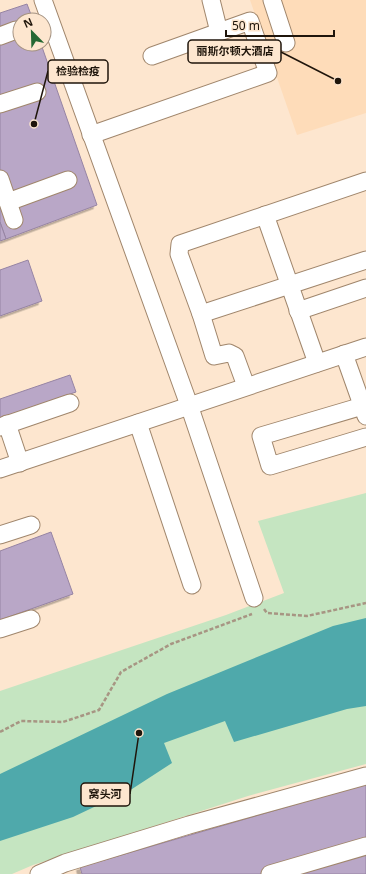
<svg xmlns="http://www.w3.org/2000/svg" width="366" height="874" font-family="'Noto Sans','Noto Sans SC',sans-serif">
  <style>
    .built { fill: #fedcb9 }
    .green { fill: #c5e5c1 }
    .water { fill: #4fa9ab }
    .building { fill: #b9a7c7; stroke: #9684a3; filter: url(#shadow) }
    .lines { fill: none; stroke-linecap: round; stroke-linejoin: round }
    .minor-casing { stroke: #a0866c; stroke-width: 19 }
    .path { stroke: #a79583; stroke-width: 2.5; stroke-dasharray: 4 2; stroke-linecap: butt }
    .minor { stroke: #fff; stroke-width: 17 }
    .leader { fill: none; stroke: #1f150b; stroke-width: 1.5 }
    .callout-dot { fill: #1f150b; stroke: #fde6cf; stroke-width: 1.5 }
    .callout { fill: #fde6cf; stroke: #1f150b; stroke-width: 1.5 }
    .callout-label { font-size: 11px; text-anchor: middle; font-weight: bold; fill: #1f150b }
  </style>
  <defs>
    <filter id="shadow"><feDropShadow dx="-3.5" dy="3.5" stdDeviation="0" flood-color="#0004"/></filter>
  </defs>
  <rect width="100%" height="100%" fill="#fde6cf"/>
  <path class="built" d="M 250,0 L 366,0 L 366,113 L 297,135 Z"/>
  <path class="green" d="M 366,493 L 366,764 L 248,796 L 33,865 L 12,874 L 0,874 L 0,691 L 226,615 L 284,593 L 258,521 Z"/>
  <path class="water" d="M 366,618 L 366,706 L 347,709 L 234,742 L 225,721 L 164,743 L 172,763 L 132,789 L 73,817 L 0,841 L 0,774 L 167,694 L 333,626 Z"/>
  <g class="building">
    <path d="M 27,4 L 33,20 L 20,20 L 20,44 L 41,44 L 97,205 L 6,239 L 0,222 L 0,13 Z"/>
    <path d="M 0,222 L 6,239 L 0,241 Z"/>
    <path d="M 28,260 L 42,301 L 0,316 L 0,270 Z"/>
    <path d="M 70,375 L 76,392 L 0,418 L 0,399 Z"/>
    <path d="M 51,532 L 73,594 L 0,620 L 0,551 Z"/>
    <path d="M 366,784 L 366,874 L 82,874 L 80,867 Z"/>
  </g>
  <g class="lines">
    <defs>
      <g id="minor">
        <path d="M 43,0 L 189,405 L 254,598"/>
        <path d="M 211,0 L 219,32"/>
        <path d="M 272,0 L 286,43"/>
        <path d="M 0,36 L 16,30"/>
        <path d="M 0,104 L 37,92"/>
        <path d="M 91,135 L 268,73 L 250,21 L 152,56"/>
        <path d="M 0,179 L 14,220"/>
        <path d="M 8,202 L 68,180"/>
        <path d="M 265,215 L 317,363"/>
        <path d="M 298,311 L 366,288"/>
        <path d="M 201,314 L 366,260"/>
        <path d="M 344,354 L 366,416"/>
        <path d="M 246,386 L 235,356 L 229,353 L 214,356 L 201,314 L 179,254 L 180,244 L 366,181"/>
        <path d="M 366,405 L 261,436 L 270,466 L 366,437"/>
        <path d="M 138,423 L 192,585"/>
        <path d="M 7,424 L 20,463"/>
        <path d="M 0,427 L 70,403"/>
        <path d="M 0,469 L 366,347"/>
        <path d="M 0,535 L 31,525"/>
        <path d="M 0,629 L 31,619"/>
        <path d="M 39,874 L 65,863 L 189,825 L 366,776"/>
        <path d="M 270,874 L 366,846"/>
      </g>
    </defs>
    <use href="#minor" class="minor-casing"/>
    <g class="path">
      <path d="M 264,609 L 267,613 L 307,616 L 366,603"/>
      <path d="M 0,732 L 21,721 L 63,722 L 99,710 L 121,672 L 171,644 L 252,614"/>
    </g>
    <use href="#minor" class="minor"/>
  </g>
  <path class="leader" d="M338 81L281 52M34 124L48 71M139 733L130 794"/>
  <g class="callout-dot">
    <circle cx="338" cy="81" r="4"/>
    <circle cx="34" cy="124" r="4"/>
    <circle cx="139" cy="733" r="4"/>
  </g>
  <g class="callout">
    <rect x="188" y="40" width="93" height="23" rx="4"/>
    <rect x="48" y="60" width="60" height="23" rx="4"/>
    <rect x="81" y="783" width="49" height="23" rx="4"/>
  </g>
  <g class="callout-label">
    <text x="235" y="55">丽斯尔顿大酒店</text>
    <text x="78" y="75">检验检疫</text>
    <text x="105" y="798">窝头河</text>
  </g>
  <g transform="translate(32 32) rotate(337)"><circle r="19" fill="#fde6cf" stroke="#a49281"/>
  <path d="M0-3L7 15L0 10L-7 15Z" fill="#256833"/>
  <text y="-6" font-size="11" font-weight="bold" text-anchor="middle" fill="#1f150b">N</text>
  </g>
  <path d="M226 30v6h108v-6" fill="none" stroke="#1f150b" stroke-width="2"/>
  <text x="232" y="30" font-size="12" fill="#1f150b" stroke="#fde6cf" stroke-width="3" paint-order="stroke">50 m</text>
</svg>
